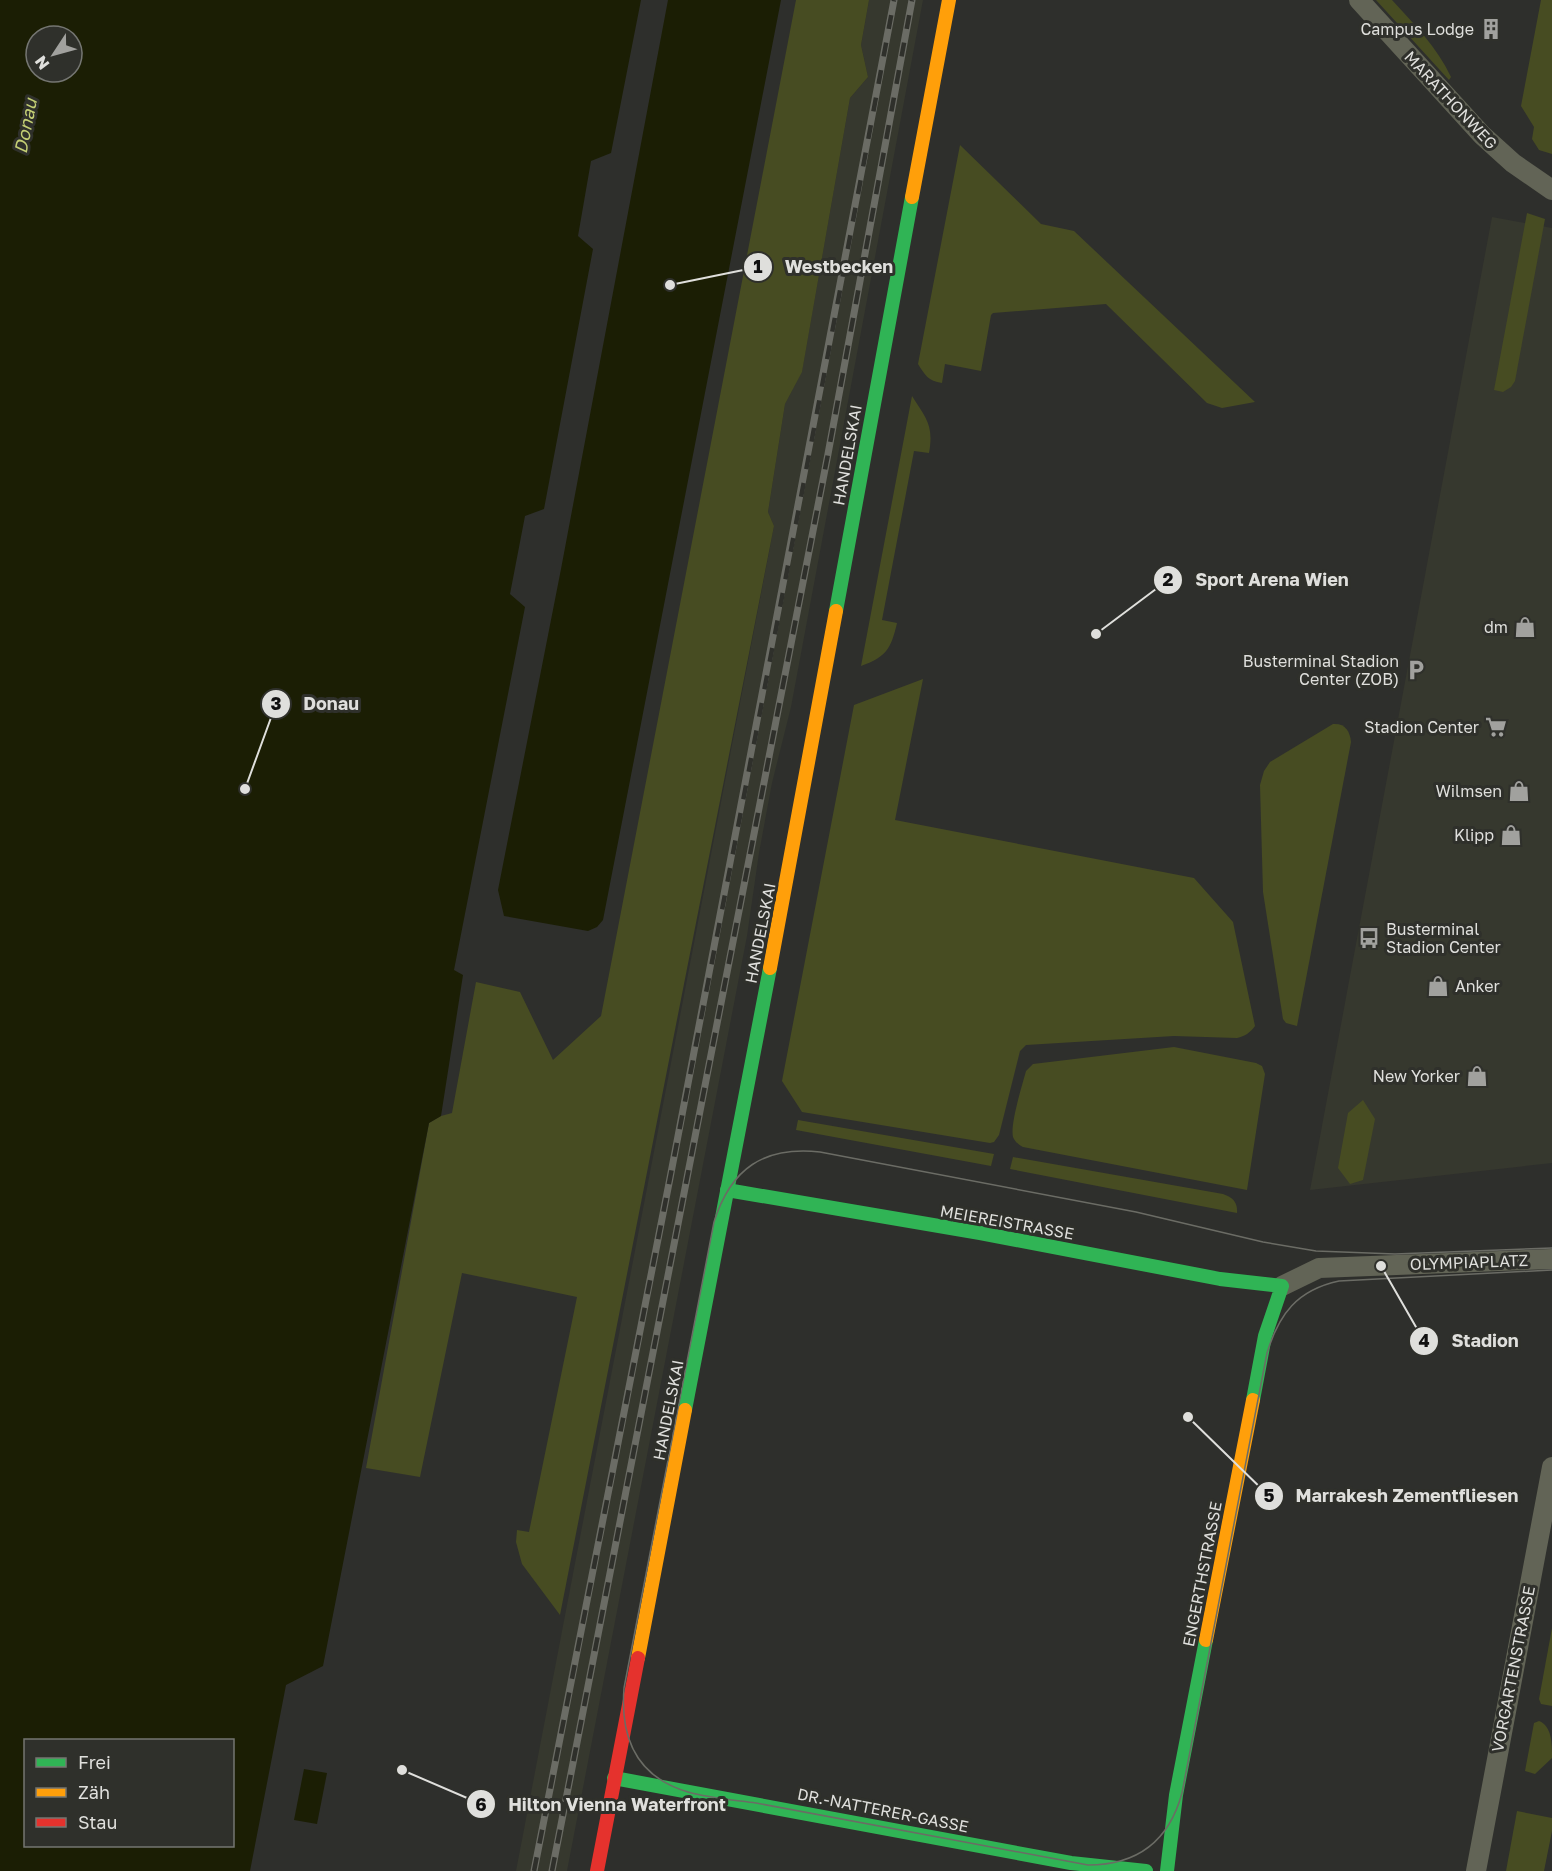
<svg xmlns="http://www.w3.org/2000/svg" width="1552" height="1871" font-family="'Golos Text',sans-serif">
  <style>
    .built { fill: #36382e }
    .green { fill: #474c22 }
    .water { fill: #1b1e04; fill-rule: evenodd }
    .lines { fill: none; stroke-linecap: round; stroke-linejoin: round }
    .street { stroke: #626456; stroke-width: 20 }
    .fast { stroke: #30b455; stroke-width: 14 }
    .slow { stroke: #ff9f0a; stroke-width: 14 }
    .jam { stroke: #e5322d; stroke-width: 14 }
    .tram { stroke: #6b6c65; stroke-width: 1.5 }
    .rail-casing { stroke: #6b6c65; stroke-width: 7 }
    .rail { stroke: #2f302b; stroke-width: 4.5; stroke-dasharray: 14; stroke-linecap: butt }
    .labels { text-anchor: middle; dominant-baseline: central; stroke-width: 6; stroke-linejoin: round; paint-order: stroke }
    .poi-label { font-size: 16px; fill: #dfdfdc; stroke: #2f302b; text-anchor: end }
    .street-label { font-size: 16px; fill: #dfdfdc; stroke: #2f302b }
    .water-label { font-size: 18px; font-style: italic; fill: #c4cf74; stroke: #2f302b }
    .leader { fill: none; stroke: #dfdfdc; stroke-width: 2 }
    .callout-dot { fill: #dfdfdc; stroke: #2f302b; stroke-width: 2 }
    .mark-label { font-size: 18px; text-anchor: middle; font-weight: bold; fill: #111 }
    .callout-label { font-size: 18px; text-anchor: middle; font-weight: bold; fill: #dfdfdc; stroke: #2f302b; stroke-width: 6; stroke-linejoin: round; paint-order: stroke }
  </style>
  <rect width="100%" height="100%" fill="#2e2f2c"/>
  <g class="built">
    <path d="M 869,0 L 923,0 L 791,707 L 772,783 L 759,853 L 747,936 L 567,1871 L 516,1871 L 774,526 L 768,512 L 785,404 L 802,371 L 850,98 L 868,77 L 861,45 Z"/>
    <path d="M 1492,217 L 1552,228 L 1552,1163 L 1310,1190 Z"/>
  </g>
  <g class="green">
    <path d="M 796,0 L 869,0 L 861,45 L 868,77 L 850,98 L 802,372 L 785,404 L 768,512 L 774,526 L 560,1615 L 522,1564 L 516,1542 L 517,1530 L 529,1532 L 577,1297 L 462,1273 L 420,1477 L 366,1468 L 429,1123 L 441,1116 L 452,1113 L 476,982 L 520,992 L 553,1060 L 601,1016 Z"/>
    <path d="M 1376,0 L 1392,0 C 1414,24 1437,47 1451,77 L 1449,80 Z"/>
    <path d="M 1541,0 L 1552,0 L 1552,154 L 1539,150 L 1532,139 L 1534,127 L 1521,106 Z"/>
    <path d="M 960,145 L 1041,224 L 1074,231 L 1255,402 L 1222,408 L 1207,403 L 1106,304 L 993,313 L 991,315 L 981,371 L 945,364 L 942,383 C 928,381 925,375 918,364 Z"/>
    <path d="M 1527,213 L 1545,219 L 1515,381 L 1511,387 L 1503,392 L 1494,390 Z"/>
    <path d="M 912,396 C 926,418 934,425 929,453 L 914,451 L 882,620 L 897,623 C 891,649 886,657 861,666 Z"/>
    <path d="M 923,679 L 895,820 L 1194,878 L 1233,922 L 1255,1026 C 1250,1033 1245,1036 1237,1038 L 1174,1036 L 1026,1045 L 1020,1051 L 999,1135 L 994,1142 L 990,1143 L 802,1112 L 782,1081 L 854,705 Z"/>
    <path d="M 1333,724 C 1345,723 1350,731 1351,742 L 1297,1026 L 1286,1023 L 1283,1019 L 1263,892 L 1260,785 L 1264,771 L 1270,762 Z"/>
    <path d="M 1174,1047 L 1256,1063 L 1262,1066 L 1265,1074 L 1247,1190 L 1023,1147 C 1019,1145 1015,1142 1013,1137 C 1010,1124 1022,1086 1026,1071 L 1033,1064 Z"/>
    <path d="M 1363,1100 L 1375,1119 L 1363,1180 L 1350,1184 L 1338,1168 L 1348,1113 Z"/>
    <path d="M 798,1120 L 994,1154 L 991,1166 L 796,1130 Z"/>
    <path d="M 1013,1157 L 1223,1194 C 1232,1197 1238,1202 1237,1213 L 1010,1169 Z"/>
    <path d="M 1552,1628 L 1552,1706 L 1541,1704 L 1539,1699 Z"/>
    <path d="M 1539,1721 C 1552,1726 1552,1744 1552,1758 L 1535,1774 L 1525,1771 L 1534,1723 Z"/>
    <path d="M 1517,1811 L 1552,1818 L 1552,1831 L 1544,1871 L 1506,1871 Z"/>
  </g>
  <g class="water">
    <path d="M 0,0 L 641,0 L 611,153 L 591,161 L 578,236 L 593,249 L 544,509 L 525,516 L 510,594 L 525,607 L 454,970 L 463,975 L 441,1116 L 429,1123 L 323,1666 L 286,1685 L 250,1871 L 0,1871 ZM 36,36 L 72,36 L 72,72 L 36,72 ZM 232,1740 L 232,1846 L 26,1846 L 26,1740 Z"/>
    <path d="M 668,0 L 781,0 L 603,920 L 597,927 L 588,931 L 504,916 L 498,890 L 561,569 Z"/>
    <path d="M 304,1769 L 327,1773 L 317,1824 L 294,1820 Z"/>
  </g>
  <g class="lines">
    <g class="street">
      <path d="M 1359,0 L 1482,135 L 1513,163 L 1552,190"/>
      <path d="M 1282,1286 L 1319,1268 L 1552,1259"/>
      <path d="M 1476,1871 L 1552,1467"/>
    </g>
    <g class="fast">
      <path d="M 836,611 L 912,197"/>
      <path d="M 727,1190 L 980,1233 L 1220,1279 L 1282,1286 L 1265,1336 L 1253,1400"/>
      <path d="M 685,1410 L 770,968"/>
      <path d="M 614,1778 L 1071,1863 L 1146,1871"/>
      <path d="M 1167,1871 L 1176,1795 L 1206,1640"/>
    </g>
    <g class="slow">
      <path d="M 912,197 L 949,0"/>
      <path d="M 770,968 L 836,611"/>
      <path d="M 1206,1640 L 1253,1400"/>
      <path d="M 638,1658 L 685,1410"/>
    </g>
    <path class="jam" d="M 597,1871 L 638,1658"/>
    <path class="tram" d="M 1552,1248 L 1395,1254 L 1316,1251 L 1263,1242 L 1136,1212 L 820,1152 C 764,1146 731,1168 714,1222 L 624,1688 C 620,1738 637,1777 688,1792 C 709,1798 734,1800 756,1803 L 1088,1865 C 1138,1865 1169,1841 1182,1793 L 1267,1353 C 1279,1314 1297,1290 1339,1281 L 1552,1270"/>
    <defs>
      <g id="rail">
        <path d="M 534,1871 C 657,1248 779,624 894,0"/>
        <path d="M 552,1871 L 828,454 L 912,0"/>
      </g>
    </defs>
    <use href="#rail" class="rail-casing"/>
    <use href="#rail" class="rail"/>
  </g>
  <defs>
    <symbol id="building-bare" viewBox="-9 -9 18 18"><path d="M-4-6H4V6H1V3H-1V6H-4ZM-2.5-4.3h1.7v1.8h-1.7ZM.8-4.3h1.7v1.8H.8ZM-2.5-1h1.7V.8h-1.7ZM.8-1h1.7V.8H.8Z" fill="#a1a19e" stroke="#2f302b" stroke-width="2.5" paint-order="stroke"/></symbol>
    <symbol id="shop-bare" viewBox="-9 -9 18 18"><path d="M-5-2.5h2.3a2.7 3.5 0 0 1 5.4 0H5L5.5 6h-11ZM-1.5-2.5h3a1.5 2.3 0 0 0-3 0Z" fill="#a1a19e" stroke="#2f302b" stroke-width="2.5" paint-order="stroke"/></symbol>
    <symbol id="parking-bare" viewBox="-9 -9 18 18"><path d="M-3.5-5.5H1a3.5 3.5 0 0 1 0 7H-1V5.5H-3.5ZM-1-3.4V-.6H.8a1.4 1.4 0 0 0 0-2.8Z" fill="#a1a19e" stroke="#2f302b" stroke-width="2.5" paint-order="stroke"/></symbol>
    <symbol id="supermarket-bare" viewBox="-9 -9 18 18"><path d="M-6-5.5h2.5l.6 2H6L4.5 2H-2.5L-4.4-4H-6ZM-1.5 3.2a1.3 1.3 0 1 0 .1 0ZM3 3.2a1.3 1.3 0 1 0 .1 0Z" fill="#a1a19e" stroke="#2f302b" stroke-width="2.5" paint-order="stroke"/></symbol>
    <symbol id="bus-bare" viewBox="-9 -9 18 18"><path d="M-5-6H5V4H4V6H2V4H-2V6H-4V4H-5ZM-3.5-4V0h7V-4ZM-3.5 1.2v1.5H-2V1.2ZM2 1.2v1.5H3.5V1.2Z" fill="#a1a19e" stroke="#2f302b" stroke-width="2.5" paint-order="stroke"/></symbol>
  </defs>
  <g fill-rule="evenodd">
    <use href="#building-bare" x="1476" y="14" width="30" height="30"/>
    <use href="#shop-bare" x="1510" y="612" width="30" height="30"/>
    <use href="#parking-bare" x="1401" y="655" width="30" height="30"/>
    <use href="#supermarket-bare" x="1481" y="712" width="30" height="30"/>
    <use href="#shop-bare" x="1504" y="776" width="30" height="30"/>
    <use href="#shop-bare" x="1496" y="820" width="30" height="30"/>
    <use href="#bus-bare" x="1354" y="923" width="30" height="30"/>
    <use href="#shop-bare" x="1423" y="971" width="30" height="30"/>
    <use href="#shop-bare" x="1462" y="1061" width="30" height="30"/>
  </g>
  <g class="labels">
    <g class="poi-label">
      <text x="1474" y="29">Campus Lodge</text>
      <text x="1508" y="627">dm</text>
      <text x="1399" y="661">Busterminal Stadion<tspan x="1399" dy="18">Center (ZOB)</tspan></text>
      <text x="1479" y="727">Stadion Center</text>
      <text x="1502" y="791">Wilmsen</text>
      <text x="1494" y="835">Klipp</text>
      <text x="1386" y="929" text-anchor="start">Busterminal<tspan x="1386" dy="18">Stadion Center</tspan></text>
      <text x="1455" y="986" text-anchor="start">Anker</text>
      <text x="1460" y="1076">New Yorker</text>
    </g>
    <g class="street-label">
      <text transform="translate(1451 100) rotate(47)">MARATHONWEG</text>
      <text transform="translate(847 455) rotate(-80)">HANDELSKAI</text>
      <text transform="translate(760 933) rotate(-79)">HANDELSKAI</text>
      <text transform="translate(1007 1222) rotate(10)">MEIEREISTRASSE</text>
      <text transform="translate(1469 1262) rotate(-2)">OLYMPIAPLATZ</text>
      <text transform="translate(668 1410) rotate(-79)">HANDELSKAI</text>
      <text transform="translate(1202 1574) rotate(-79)">ENGERTHSTRASSE</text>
      <text transform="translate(1513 1669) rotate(-79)">VORGARTENSTRASSE</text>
      <text transform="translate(883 1810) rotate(11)">DR.-NATTERER-GASSE</text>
    </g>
    <g class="water-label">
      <text transform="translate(25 126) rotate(-79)">Donau</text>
    </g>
  </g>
  <path class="leader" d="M670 285L758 267M1096 634L1168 580M245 789L276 704M1381 1266L1424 1341M1188 1417L1269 1496M402 1770L481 1804"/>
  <g class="callout-dot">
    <circle cx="670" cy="285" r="6"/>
    <circle cx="1096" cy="634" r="6"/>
    <circle cx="245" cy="789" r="6"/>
    <circle cx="1381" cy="1266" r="6"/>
    <circle cx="1188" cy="1417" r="6"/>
    <circle cx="402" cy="1770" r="6"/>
    <circle cx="758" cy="267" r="15"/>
    <circle cx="1168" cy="580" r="15"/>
    <circle cx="276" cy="704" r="15"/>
    <circle cx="1424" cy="1341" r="15"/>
    <circle cx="1269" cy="1496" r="15"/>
    <circle cx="481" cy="1804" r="15"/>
  </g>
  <g class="mark-label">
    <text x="758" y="273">1</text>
    <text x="1168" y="586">2</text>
    <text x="276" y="710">3</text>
    <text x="1424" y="1347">4</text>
    <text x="1269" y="1502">5</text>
    <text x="481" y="1811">6</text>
  </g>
  <g class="callout-label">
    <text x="839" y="273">Westbecken</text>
    <text x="1272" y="586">Sport Arena Wien</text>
    <text x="331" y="710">Donau</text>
    <text x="1485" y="1347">Stadion</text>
    <text x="1407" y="1502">Marrakesh Zementfliesen</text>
    <text x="617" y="1811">Hilton Vienna Waterfront</text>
  </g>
  <rect x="24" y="1739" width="210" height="108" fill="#2f302b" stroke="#757672" stroke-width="1.5"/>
  <rect x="36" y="1758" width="30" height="9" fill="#30b455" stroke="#757672" stroke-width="1.5"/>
  <text x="78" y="1769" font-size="18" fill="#dfdfdc">Frei</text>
  <rect x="36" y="1788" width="30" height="9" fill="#ff9f0a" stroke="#757672" stroke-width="1.5"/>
  <text x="78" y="1799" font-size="18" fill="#dfdfdc">Zäh</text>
  <rect x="36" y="1818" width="30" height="9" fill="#e5322d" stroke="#757672" stroke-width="1.5"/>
  <text x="78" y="1829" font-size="18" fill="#dfdfdc">Stau</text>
  <g transform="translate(54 54) rotate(234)"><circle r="28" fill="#2f302b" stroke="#757672" stroke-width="1.5"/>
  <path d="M0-4.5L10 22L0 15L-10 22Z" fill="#a1a19e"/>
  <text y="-9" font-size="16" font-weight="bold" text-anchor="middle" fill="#dfdfdc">N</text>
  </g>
</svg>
